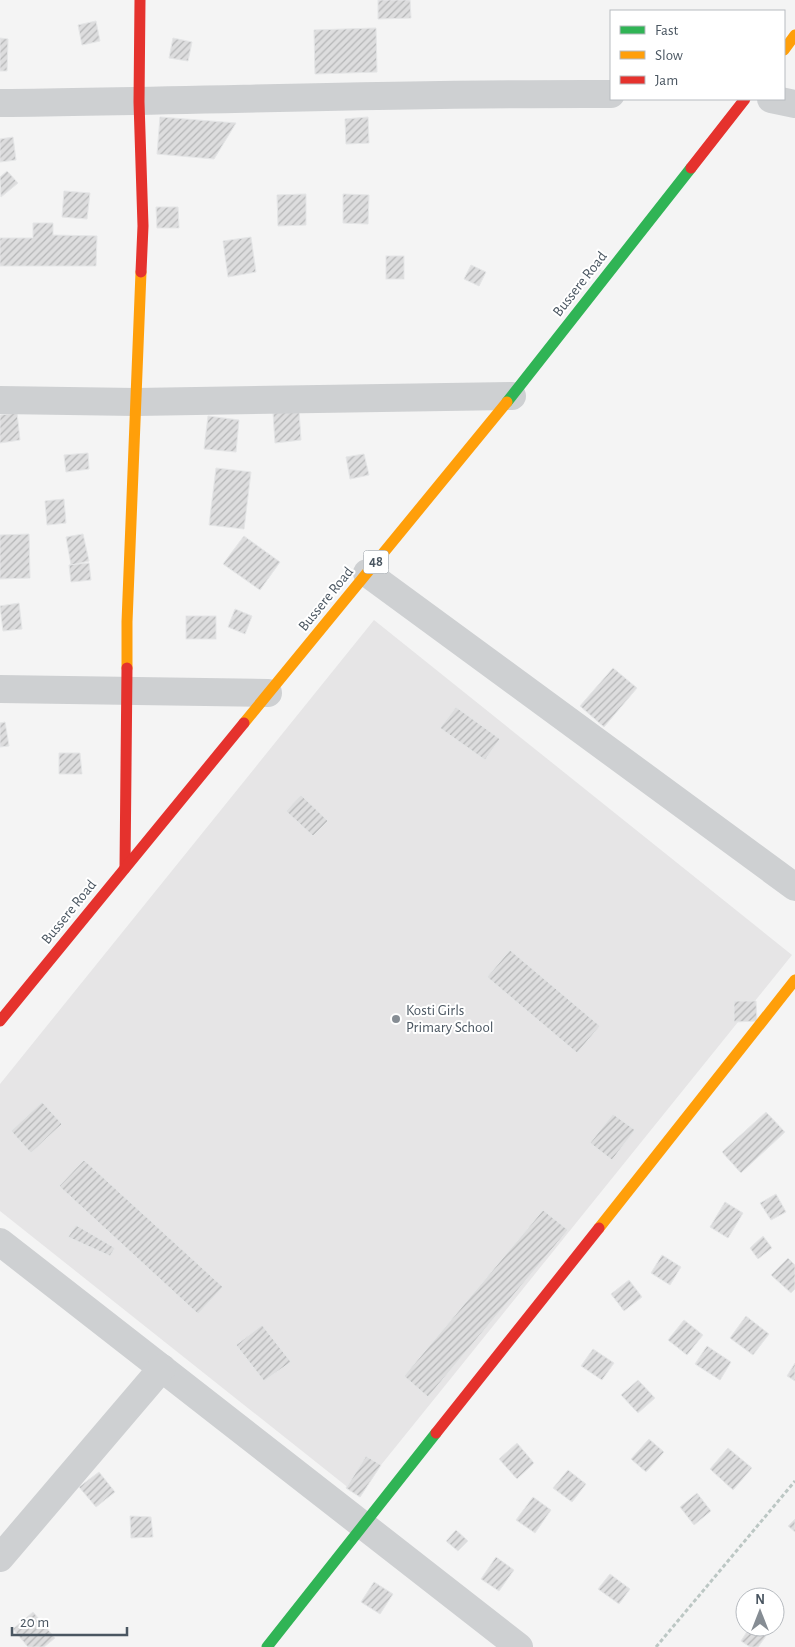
<svg xmlns="http://www.w3.org/2000/svg" width="795" height="1647" font-family="'Alegreya Sans',sans-serif">
  <style>
    .education { fill: #e6e5e6 }
    .building { fill: url(#building-hatch); stroke: #e5e6e7 }
    .lines { fill: none; stroke-linecap: round; stroke-linejoin: round }
    .path { stroke: #bcc7c4; stroke-width: 3; stroke-dasharray: 4 2.5; stroke-linecap: butt }
    .street { stroke: #ced0d2; stroke-width: 28 }
    .fast { stroke: #30b455; stroke-width: 11 }
    .slow { stroke: #ff9f0a; stroke-width: 11 }
    .jam { stroke: #e5322d; stroke-width: 11 }
    .poi-dot { fill: #868d94; stroke: #fff; stroke-width: 2 }
    .labels { text-anchor: middle; dominant-baseline: central; stroke-width: 4; stroke-linejoin: round; paint-order: stroke }
    .shield { fill: #fff; stroke: #808990; stroke-width: 1 }
    .shield-label { font-size: 14px; font-weight: bold; fill: #4a5661 }
    .street-label { font-size: 15px; fill: #4a5661; stroke: #fff }
    .poi-label { font-size: 15px; fill: #4a5661; stroke: #fff; text-anchor: start }
  </style>
  <defs>
    <pattern id="building-hatch" width="6" height="6" patternUnits="userSpaceOnUse" patternTransform="scale(1.25)"><rect width="6" height="6" fill="#ddddde"/><path d="M-1 1l2-2M0 6l6-6M5 7l2-2" fill="none" stroke="#b5b6b7"/></pattern>
  </defs>
  <rect width="100%" height="100%" fill="#f4f4f4"/>
  <path class="education" d="M 374,620 L 792,955 L 381,1465 L 360,1497 L 0,1211 L 0,1084 Z"/>
  <g class="building">
    <path d="M 378,0 L 410,0 L 411,18 L 378,19 Z"/>
    <path d="M 96,21 L 100,41 L 82,45 L 78,25 Z"/>
    <path d="M 376,28 L 377,72 L 315,74 L 314,30 Z"/>
    <path d="M 0,38 L 8,39 L 7,71 L 0,71 Z"/>
    <path d="M 173,38 L 192,42 L 188,61 L 169,58 Z"/>
    <path d="M 160,117 L 236,123 L 214,159 L 157,154 Z"/>
    <path d="M 368,117 L 369,143 L 346,144 L 345,119 Z"/>
    <path d="M 13,137 L 16,160 L 0,162 L 0,139 Z"/>
    <path d="M 7,171 L 18,183 L 1,197 L 0,177 Z"/>
    <path d="M 64,191 L 90,193 L 87,219 L 62,217 Z"/>
    <path d="M 306,194 L 306,225 L 278,226 L 277,195 Z"/>
    <path d="M 343,194 L 369,195 L 368,224 L 343,223 Z"/>
    <path d="M 156,207 L 178,207 L 179,228 L 157,228 Z"/>
    <path d="M 33,223 L 53,223 L 53,235 L 97,236 L 96,266 L 0,266 L 0,238 L 33,238 Z"/>
    <path d="M 251,237 L 256,272 L 228,277 L 223,241 Z"/>
    <rect x="386" y="256" width="18" height="23"/>
    <path d="M 471,265 L 486,272 L 479,286 L 464,279 Z"/>
    <path d="M 299,411 L 301,440 L 275,443 L 273,413 Z"/>
    <path d="M 17,413 L 20,440 L 0,443 L 0,415 Z"/>
    <path d="M 208,416 L 239,420 L 236,452 L 204,449 Z"/>
    <path d="M 88,453 L 89,469 L 66,472 L 64,455 Z"/>
    <path d="M 364,454 L 369,475 L 350,479 L 346,457 Z"/>
    <path d="M 216,468 L 251,472 L 244,529 L 209,525 Z"/>
    <path d="M 64,499 L 66,523 L 47,525 L 45,501 Z"/>
    <path d="M 29,534 L 30,578 L 0,579 L 0,535 Z"/>
    <path d="M 83,534 L 89,561 L 71,565 L 66,537 Z"/>
    <path d="M 244,536 L 280,562 L 260,590 L 223,564 Z"/>
    <path d="M 89,563 L 91,580 L 71,582 L 69,565 Z"/>
    <path d="M 19,603 L 22,629 L 3,631 L 0,606 Z"/>
    <path d="M 235,609 L 252,616 L 245,634 L 228,627 Z"/>
    <rect x="186" y="616" width="30" height="23"/>
    <path d="M 613,668 L 637,688 L 604,727 L 580,706 Z"/>
    <path d="M 456,707 L 500,739 L 485,760 L 440,728 Z"/>
    <path d="M 5,722 L 9,746 L 0,747 L 0,723 Z"/>
    <path d="M 59,753 L 80,753 L 82,774 L 59,774 Z"/>
    <path d="M 301,795 L 328,821 L 313,836 L 286,811 Z"/>
    <path d="M 510,950 L 600,1026 L 577,1053 L 487,977 Z"/>
    <path d="M 734,1001 L 756,1001 L 757,1021 L 734,1022 Z"/>
    <path d="M 42,1102 L 62,1124 L 31,1153 L 11,1131 Z"/>
    <path d="M 766,1112 L 785,1132 L 741,1173 L 722,1152 Z"/>
    <path d="M 613,1114 L 635,1130 L 612,1160 L 590,1143 Z"/>
    <path d="M 84,1160 L 223,1287 L 198,1314 L 59,1186 Z"/>
    <path d="M 776,1194 L 786,1212 L 771,1220 L 760,1203 Z"/>
    <path d="M 725,1202 L 743,1213 L 728,1238 L 710,1227 Z"/>
    <path d="M 543,1210 L 568,1230 L 428,1397 L 404,1376 Z"/>
    <path d="M 76,1225 L 115,1248 L 110,1256 L 68,1237 Z"/>
    <path d="M 763,1236 L 772,1248 L 758,1259 L 750,1248 Z"/>
    <path d="M 662,1255 L 681,1267 L 670,1285 L 651,1273 Z"/>
    <path d="M 788,1258 L 795,1265 L 795,1289 L 791,1293 L 771,1275 Z"/>
    <path d="M 629,1280 L 642,1297 L 624,1311 L 611,1294 Z"/>
    <path d="M 746,1316 L 769,1334 L 753,1355 L 730,1338 Z"/>
    <path d="M 684,1320 L 703,1335 L 687,1355 L 668,1340 Z"/>
    <path d="M 262,1325 L 291,1362 L 264,1381 L 236,1345 Z"/>
    <path d="M 707,1346 L 731,1362 L 720,1380 L 695,1364 Z"/>
    <path d="M 593,1349 L 614,1363 L 602,1380 L 581,1366 Z"/>
    <path d="M 795,1363 L 795,1381 L 787,1376 Z"/>
    <path d="M 638,1380 L 655,1398 L 638,1413 L 621,1395 Z"/>
    <path d="M 649,1439 L 664,1452 L 646,1472 L 631,1459 Z"/>
    <path d="M 517,1443 L 534,1463 L 517,1479 L 499,1459 Z"/>
    <path d="M 728,1448 L 752,1468 L 733,1490 L 710,1469 Z"/>
    <path d="M 366,1456 L 381,1465 L 360,1497 L 346,1488 Z"/>
    <path d="M 568,1470 L 586,1484 L 572,1502 L 553,1488 Z"/>
    <path d="M 99,1472 L 115,1492 L 96,1507 L 79,1487 Z"/>
    <path d="M 697,1493 L 711,1511 L 694,1525 L 680,1507 Z"/>
    <path d="M 533,1497 L 551,1510 L 535,1533 L 516,1520 Z"/>
    <path d="M 130,1516 L 151,1517 L 153,1537 L 131,1538 Z"/>
    <path d="M 795,1519 L 795,1532 L 788,1526 Z"/>
    <path d="M 456,1530 L 468,1541 L 458,1551 L 446,1541 Z"/>
    <path d="M 496,1557 L 514,1570 L 499,1591 L 481,1579 Z"/>
    <path d="M 610,1574 L 630,1589 L 619,1604 L 598,1589 Z"/>
    <path d="M 374,1582 L 393,1594 L 380,1614 L 361,1602 Z"/>
    <path d="M 33,1612 L 55,1638 L 44,1647 L 28,1647 L 13,1629 Z"/>
    <path d="M 750,1627 L 766,1636 L 758,1647 L 750,1647 L 741,1641 Z"/>
  </g>
  <g class="lines">
    <path class="path" d="M 656,1647 L 795,1481"/>
    <g class="street">
      <path d="M 771,99 L 795,104"/>
      <path d="M 0,103 C 204,101 407,93 611,94"/>
      <path d="M 0,400 L 136,402 L 512,396"/>
      <path d="M 367,573 L 795,887"/>
      <path d="M 0,689 L 268,693"/>
      <path d="M 0,1242 L 519,1647"/>
      <path d="M 0,1558 L 162,1368"/>
    </g>
    <g class="fast">
      <path d="M 507,402 L 691,168"/>
      <path d="M 267,1647 L 436,1433"/>
    </g>
    <g class="slow">
      <path d="M 784,50 L 795,35"/>
      <path d="M 127,668 L 127,622 L 141,272"/>
      <path d="M 244,723 L 507,402"/>
      <path d="M 599,1228 L 795,980"/>
    </g>
    <g class="jam">
      <path d="M 140,0 L 139,102 L 143,226 L 141,272"/>
      <path d="M 691,168 L 745,99"/>
      <path d="M 125,868 L 127,668"/>
      <path d="M 0,1021 L 244,723"/>
      <path d="M 436,1433 L 599,1228"/>
    </g>
  </g>
  <circle class="poi-dot" cx="396" cy="1019" r="5"/>
  <g class="labels">
    <rect class="shield" x="363.5" y="550.5" width="25" height="23" rx="4"/>
    <g class="shield-label">
      <text x="376" y="562">48</text>
    </g>
    <g class="street-label">
      <text transform="translate(580 284) rotate(-52)">Bussere Road</text>
      <text transform="translate(326 599) rotate(-51)">Bussere Road</text>
      <text transform="translate(69 912) rotate(-51)">Bussere Road</text>
    </g>
    <g class="poi-label">
      <text x="406" y="1010">Kosti Girls<tspan x="406" dy="17">Primary School</tspan></text>
    </g>
  </g>
  <rect x="610" y="10" width="175" height="90" fill="#ffffff" stroke="#b7bbc0"/>
  <rect x="620" y="26" width="25" height="8" fill="#30b455" stroke="#b7bbc0"/>
  <text x="655" y="35" font-size="15" fill="#4a5661">Fast</text>
  <rect x="620" y="51" width="25" height="8" fill="#ff9f0a" stroke="#b7bbc0"/>
  <text x="655" y="60" font-size="15" fill="#4a5661">Slow</text>
  <rect x="620" y="76" width="25" height="8" fill="#e5322d" stroke="#b7bbc0"/>
  <text x="655" y="85" font-size="15" fill="#4a5661">Jam</text>
  <g transform="translate(760 1612)"><circle r="24" fill="#ffffff" stroke="#b7bbc0"/>
  <path d="M0-4L9 19L0 12L-9 19Z" fill="#868d94"/>
  <text y="-8" font-size="14" font-weight="bold" text-anchor="middle" fill="#4a5661">N</text>
  </g>
  <path d="M12 1627v8h115v-8" fill="none" stroke="#4a5661" stroke-width="2.5"/>
  <text x="20" y="1627" font-size="15" fill="#4a5661" stroke="#ffffff" stroke-width="4" paint-order="stroke">20 m</text>
</svg>
